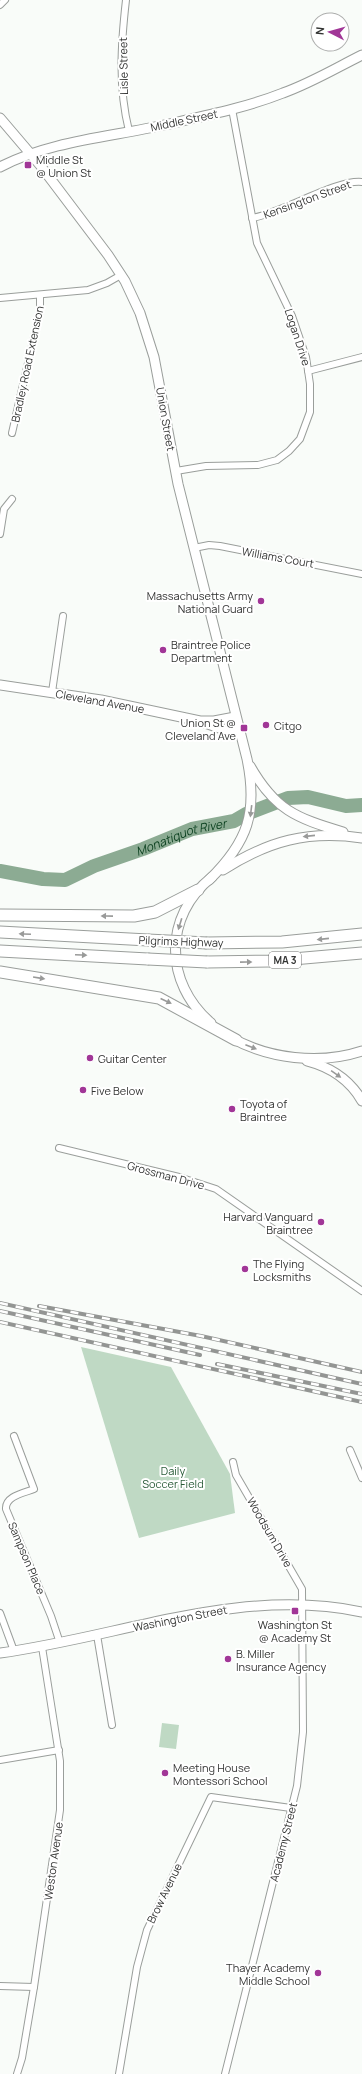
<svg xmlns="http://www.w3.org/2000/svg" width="362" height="2074" font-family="Manrope,sans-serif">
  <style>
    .green { fill: #bfd9c4 }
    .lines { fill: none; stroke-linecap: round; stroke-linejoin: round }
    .river { stroke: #8cab93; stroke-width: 14 }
    .street-casing { stroke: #9a9e9b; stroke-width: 8 }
    .secondary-casing { stroke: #9a9e9b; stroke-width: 11 }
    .highway-casing { stroke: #9a9e9b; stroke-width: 13 }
    .street { stroke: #fff; stroke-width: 6 }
    .secondary { stroke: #fff; stroke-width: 9 }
    .highway { stroke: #fff; stroke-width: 11 }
    .rail-casing { stroke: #939593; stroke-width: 4 }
    .rail { stroke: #fff; stroke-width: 2.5; stroke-dasharray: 8; stroke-linecap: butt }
    .highway-bridge-casing { stroke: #9a9e9b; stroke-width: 13; stroke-linecap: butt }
    .highway-bridge { stroke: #fff; stroke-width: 11 }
    .oneway { fill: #999a99 }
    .poi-dot { fill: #a13697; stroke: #fff; stroke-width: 1.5 }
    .labels { text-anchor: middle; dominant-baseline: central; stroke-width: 4; stroke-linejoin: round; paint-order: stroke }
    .shield { fill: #fff; stroke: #707170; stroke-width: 1 }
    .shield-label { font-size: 10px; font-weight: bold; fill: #333433 }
    .street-label { font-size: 11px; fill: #333433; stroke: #fff }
    .poi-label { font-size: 11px; fill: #333433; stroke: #fff; text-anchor: start }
    .park-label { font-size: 11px; fill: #295b38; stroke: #fff }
    .water-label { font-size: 12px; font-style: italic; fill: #0c4120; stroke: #fff }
  </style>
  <rect width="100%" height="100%" fill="#f9fcf9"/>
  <g class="green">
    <path d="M 81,1347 L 171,1367 L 230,1474 L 235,1513 L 139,1538 Z"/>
    <path d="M 162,1723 L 179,1725 L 176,1749 L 159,1747 Z"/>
  </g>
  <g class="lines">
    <path class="river" id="s1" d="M 0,871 L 43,879 L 65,880 L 94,866 L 143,849 L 192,829 L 234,821 L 246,814 L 288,798 L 308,797 L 346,806 L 362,805"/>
    <defs>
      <g id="street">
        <path d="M 126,0 C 121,44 118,87 129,131"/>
        <path d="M 0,5 L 5,0"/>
        <path d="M 252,218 C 282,213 337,179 362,182"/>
        <path d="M 0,298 L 88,290 L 107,283 L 121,275"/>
        <path d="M 308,371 L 362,357"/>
        <path d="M 12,433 L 40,311 L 40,295"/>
        <path d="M 176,471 L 206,466 L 258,465 L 277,460 L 289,451 L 300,439 L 310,412 L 310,384 L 306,357 L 292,316 L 257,243 L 232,109"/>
        <path d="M 0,534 L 4,509 L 12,499"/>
        <path d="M 194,548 L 209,545 L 220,546 L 362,574"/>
        <path d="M 52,692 L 63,616"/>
        <path d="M 59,1148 L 179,1177 L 216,1189 L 362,1291"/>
        <path d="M 14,1436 L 34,1489 C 24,1493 5,1496 6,1509 L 51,1616 L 60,1643"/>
        <path d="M 350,1450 L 362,1478"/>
        <path d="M 0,1613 L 14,1651"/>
        <path d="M 97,1635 L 112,1725"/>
        <path d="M 0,1760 L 59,1750"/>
        <path d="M 0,1986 L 34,1987"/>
        <path d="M 17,2074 L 22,2058 L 34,1987 L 60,1810 L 60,1761 L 42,1647"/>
        <path d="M 119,2074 L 137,1967 L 147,1930 L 211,1797 L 291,1808"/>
        <path d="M 225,2074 L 297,1786 L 303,1732 L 302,1589 L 236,1475 L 233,1462"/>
      </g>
      <g id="secondary">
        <path d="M 0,118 L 40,165 L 108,255 L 125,281 L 140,313 L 154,357 L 178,484 L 247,759 C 258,812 248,842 209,880"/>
        <path d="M 0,167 C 50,141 110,137 164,125 C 204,116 245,108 283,93 C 311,83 336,68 362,55"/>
        <path d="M 0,685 L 101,700 L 200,721 L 214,721 L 235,717"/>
        <path d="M 205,723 L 225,730 L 238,729"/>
        <path d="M 250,766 C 275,810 296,818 343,832"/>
        <path d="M 223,870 C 268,841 308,830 362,838"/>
        <path d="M 211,1023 C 164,983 163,916 212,877"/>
        <path d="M 230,1037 C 268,1059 320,1065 362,1051"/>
        <path d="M 307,1061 C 330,1067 350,1080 362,1101"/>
        <path d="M 0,1653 C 120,1637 239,1586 362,1612"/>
      </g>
      <g id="highway">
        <path d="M 0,915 L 134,916 L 155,912 L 198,890"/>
        <path d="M 0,932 L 148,940"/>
        <path d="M 207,943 L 282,942 L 362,934"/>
        <path d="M 0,951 L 148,959"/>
        <path d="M 207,962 L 270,961 L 362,953"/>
        <path d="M 0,972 L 159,998 L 236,1040"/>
      </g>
    </defs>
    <use href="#street" class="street-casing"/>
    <use href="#secondary" class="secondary-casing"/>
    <use href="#highway" class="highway-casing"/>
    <use href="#street" class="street"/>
    <use href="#secondary" class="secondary"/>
    <use href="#highway" class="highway"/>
    <defs>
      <g id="rail">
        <path d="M 0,1303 L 362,1384"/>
        <path d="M 39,1306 L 201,1336 L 362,1372"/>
        <path d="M 0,1311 L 200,1355"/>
        <path d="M 0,1322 L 362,1402"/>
        <path d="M 217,1364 L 362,1394"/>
      </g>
    </defs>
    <use href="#rail" class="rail-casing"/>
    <use href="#rail" class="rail"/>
    <defs>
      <g id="highway-bridge">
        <path d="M 148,940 L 207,943"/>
        <path d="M 148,959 L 207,962"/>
      </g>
    </defs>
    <use href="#highway-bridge" class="highway-bridge-casing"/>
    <use href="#highway-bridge" class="highway-bridge"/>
  </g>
  <defs><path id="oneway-solid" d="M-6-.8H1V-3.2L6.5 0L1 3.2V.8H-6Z"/></defs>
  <g class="oneway">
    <use href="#oneway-solid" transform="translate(251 811) rotate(97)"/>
    <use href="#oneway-solid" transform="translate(309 836) rotate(174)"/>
    <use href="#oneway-solid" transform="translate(107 916) rotate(-179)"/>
    <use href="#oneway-solid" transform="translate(180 924) rotate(107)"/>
    <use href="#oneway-solid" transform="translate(25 934) rotate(-177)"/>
    <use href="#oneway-solid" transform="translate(323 939) rotate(174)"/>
    <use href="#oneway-solid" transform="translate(81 955) rotate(3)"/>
    <use href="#oneway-solid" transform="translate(246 962) rotate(-1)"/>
    <use href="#oneway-solid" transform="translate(39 978) rotate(9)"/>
    <use href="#oneway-solid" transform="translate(166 1001) rotate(25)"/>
    <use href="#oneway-solid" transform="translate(251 1047) rotate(21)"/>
    <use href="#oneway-solid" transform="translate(336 1074) rotate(35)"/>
  </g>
  <g class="poi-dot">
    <rect x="24" y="161" width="8" height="8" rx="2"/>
    <circle cx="261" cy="601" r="4"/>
    <circle cx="163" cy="650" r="4"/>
    <circle cx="266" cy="725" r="4"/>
    <rect x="240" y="724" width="8" height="8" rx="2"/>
    <circle cx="90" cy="1058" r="4"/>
    <circle cx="83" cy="1090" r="4"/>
    <circle cx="232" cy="1109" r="4"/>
    <circle cx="321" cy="1222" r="4"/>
    <circle cx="245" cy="1269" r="4"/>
    <rect x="291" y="1607" width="8" height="8" rx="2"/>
    <circle cx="228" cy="1659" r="4"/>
    <circle cx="165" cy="1773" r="4"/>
    <circle cx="318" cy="1973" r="4"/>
  </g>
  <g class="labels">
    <rect class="shield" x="269" y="952" width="32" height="16" rx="3"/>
    <g class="shield-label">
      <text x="285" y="960">MA 3</text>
    </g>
    <g class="street-label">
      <text transform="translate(123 66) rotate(-91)">Lisle Street</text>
      <text transform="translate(184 120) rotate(-12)">Middle Street</text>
      <text transform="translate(307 199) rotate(-20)">Kensington Street</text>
      <text transform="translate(298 337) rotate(72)">Logan Drive</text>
      <text transform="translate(27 364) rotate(-78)">Bradley Road Extension</text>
      <text transform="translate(166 419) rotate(80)">Union Street</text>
      <text transform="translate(278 557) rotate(10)">Williams Court</text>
      <text transform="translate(100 701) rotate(10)">Cleveland Avenue</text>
      <text transform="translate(181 941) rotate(2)">Pilgrims Highway</text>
      <text transform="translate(166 1175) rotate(15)">Grossman Drive</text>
      <text transform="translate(270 1532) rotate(60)">Woodsum Drive</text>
      <text transform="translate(27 1558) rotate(67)">Sampson Place</text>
      <text transform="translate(180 1618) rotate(-11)">Washington Street</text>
      <text transform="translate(283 1842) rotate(-76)">Academy Street</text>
      <text transform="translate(53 1861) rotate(-82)">Weston Avenue</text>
      <text transform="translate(164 1893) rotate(-64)">Brow Avenue</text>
    </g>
    <g class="poi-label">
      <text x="36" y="159">Middle St<tspan x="36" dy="13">@ Union St</tspan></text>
      <text x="253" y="595" text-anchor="end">Massachusetts Army<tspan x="253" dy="13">National Guard</tspan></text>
      <text x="171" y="644">Braintree Police<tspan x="171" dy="13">Department</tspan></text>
      <text x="236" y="722" text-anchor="end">Union St @<tspan x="236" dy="13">Cleveland Ave</tspan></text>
      <text x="274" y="725">Citgo</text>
      <text x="98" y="1058">Guitar Center</text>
      <text x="91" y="1090">Five Below</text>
      <text x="240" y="1103">Toyota of<tspan x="240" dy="13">Braintree</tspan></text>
      <text x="313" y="1216" text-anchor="end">Harvard Vanguard<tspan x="313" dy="13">Braintree</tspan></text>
      <text x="253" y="1263">The Flying<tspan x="253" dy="13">Locksmiths</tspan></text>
      <text x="295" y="1624" text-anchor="middle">Washington St<tspan x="295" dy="13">@ Academy St</tspan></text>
      <text x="236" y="1653">B. Miller<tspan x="236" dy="13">Insurance Agency</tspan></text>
      <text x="173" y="1767">Meeting House<tspan x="173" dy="13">Montessori School</tspan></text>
      <text x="310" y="1967" text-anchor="end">Thayer Academy<tspan x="310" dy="13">Middle School</tspan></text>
    </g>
    <g class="park-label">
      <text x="173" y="1470">Daily<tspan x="173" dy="13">Soccer Field</tspan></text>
    </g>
    <g class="water-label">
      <text stroke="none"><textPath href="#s1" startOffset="190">Monatiquot River</textPath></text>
    </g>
  </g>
  <g transform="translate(330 32) rotate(276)"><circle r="19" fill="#ffffff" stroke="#adaead"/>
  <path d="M0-3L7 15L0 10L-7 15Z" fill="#a13697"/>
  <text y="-6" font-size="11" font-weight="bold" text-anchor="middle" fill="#333433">N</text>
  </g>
</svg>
